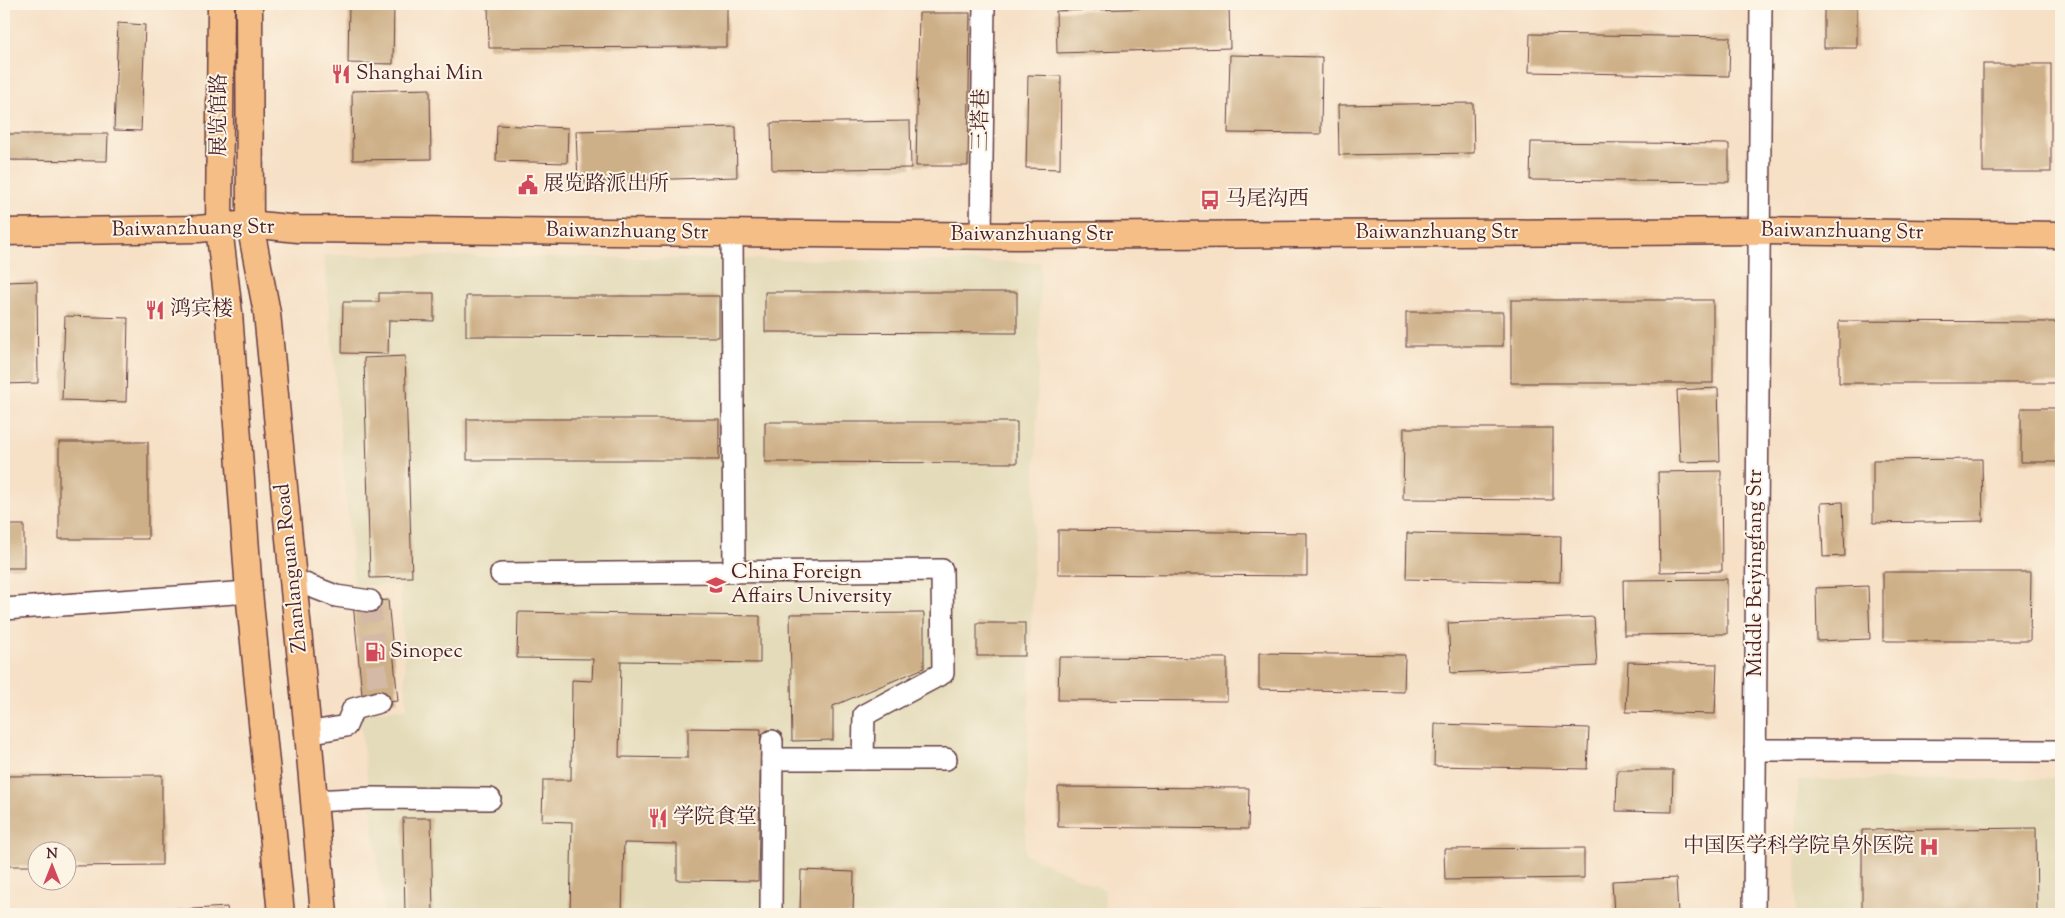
<svg xmlns="http://www.w3.org/2000/svg" width="2065" height="918" font-family="'Sorts Mill Goudy','Noto Serif SC',serif">
  <style>
    .built { fill: #e4dbba }
    .building { fill: #ceb088 }
    .lines { fill: none; stroke-linecap: round; stroke-linejoin: round }
    .minor-tunnel { stroke: #d4b9a7; stroke-width: 21; stroke-dasharray: 21 11; stroke-linecap: butt }
    .minor-casing { stroke: #643c42; stroke-width: 24 }
    .major-casing { stroke: #643c42; stroke-width: 29 }
    .minor { stroke: #fff; stroke-width: 21 }
    .major { stroke: #f6be87; stroke-width: 26 }
    .labels { text-anchor: middle; dominant-baseline: central; stroke-width: 4; stroke-linejoin: round; paint-order: stroke }
    .poi-label { font-size: 21px; fill: #4a1f2b; stroke: #fcf5e5; text-anchor: start }
    .street-label { font-size: 21px; fill: #4a1f2b; stroke: #fcf5e5 }
  </style>
  <rect width="100%" height="100%" fill="#fcf5e5"/>
  <filter id="ink" filterUnits="userSpaceOnUse"><feTurbulence type="fractalNoise" baseFrequency=".02" numOctaves="2"/><feDisplacementMap in="SourceGraphic" scale="10" xChannelSelector="R" yChannelSelector="G"/><feConvolveMatrix kernelMatrix="1 2 1 2 8 2 1 2 1" color-interpolation-filters="sRGB"/></filter>
  <filter id="wash" filterUnits="userSpaceOnUse"><feTurbulence type="fractalNoise" baseFrequency=".0096" numOctaves="4" result="noise"/><feDisplacementMap in="SourceGraphic" scale="20" xChannelSelector="R" yChannelSelector="G"/><feGaussianBlur stdDeviation="1.12" result="paint"/><feColorMatrix in="noise" values="0 0 0 0 0 0 0 0 0 0 0 0 0 0 0 0 0 1.4 0 .05"/><feComposite in="paint" operator="in"/></filter>
  <g filter="url(#wash)">
    <rect width="100%" height="100%" fill="#f6e0c6"/>
    <g class="built">
      <path d="M 324,255 L 1041,262 L 1025,854 L 1105,890 L 1104,914 L 384,914 L 359,712 L 407,709 L 400,585 L 354,586 Z"/>
      <path d="M 2061,779 L 2061,914 L 1796,914 L 1797,780 Z"/>
    </g>
    <g id="blocks">
      <g class="building">
        <rect x="4" y="4" width="2" height="98"/>
        <path d="M 349,4 L 394,4 L 393,64 L 348,63 Z"/>
        <path d="M 488,4 L 727,4 L 727,47 L 489,48 Z"/>
        <rect x="1824" y="4" width="33" height="44"/>
        <path d="M 1229,6 L 1230,48 L 1057,53 L 1056,11 Z"/>
        <path d="M 919,13 L 970,13 L 968,166 L 916,166 Z"/>
        <path d="M 118,23 L 145,25 L 141,131 L 114,130 Z"/>
        <path d="M 1530,34 L 1730,37 L 1729,76 L 1529,72 Z"/>
        <path d="M 1230,55 L 1322,57 L 1321,134 L 1228,133 Z"/>
        <rect x="1983" y="64" width="68" height="108"/>
        <path d="M 1028,75 L 1061,76 L 1060,169 L 1026,168 Z"/>
        <path d="M 430,89 L 431,159 L 353,160 L 352,91 Z"/>
        <path d="M 1473,103 L 1474,153 L 1339,155 L 1338,105 Z"/>
        <path d="M 910,121 L 911,168 L 772,170 L 771,123 Z"/>
        <path d="M 497,125 L 568,128 L 567,163 L 496,161 Z"/>
        <path d="M 736,127 L 737,177 L 578,182 L 576,131 Z"/>
        <path d="M 4,134 L 108,134 L 107,161 L 4,160 Z"/>
        <path d="M 1531,142 L 1729,144 L 1729,182 L 1530,180 Z"/>
        <path d="M 37,281 L 38,383 L 4,384 L 4,282 Z"/>
        <path d="M 765,292 L 1017,292 L 1017,333 L 765,332 Z"/>
        <path d="M 379,293 L 434,293 L 434,321 L 389,320 L 388,354 L 342,353 L 343,302 L 379,302 Z"/>
        <path d="M 466,296 L 719,296 L 719,337 L 466,336 Z"/>
        <rect x="1511" y="300" width="202" height="83"/>
        <rect x="1406" y="312" width="97" height="34"/>
        <path d="M 65,316 L 128,318 L 126,402 L 62,400 Z"/>
        <path d="M 1839,321 L 2061,322 L 2061,383 L 1839,383 Z"/>
        <path d="M 405,356 L 412,577 L 370,578 L 364,358 Z"/>
        <path d="M 1718,388 L 1720,461 L 1680,462 L 1677,390 Z"/>
        <rect x="2021" y="408" width="40" height="54"/>
        <rect x="467" y="419" width="252" height="41"/>
        <path d="M 765,422 L 1017,422 L 1017,463 L 765,462 Z"/>
        <path d="M 1404,428 L 1553,428 L 1553,500 L 1403,499 Z"/>
        <rect x="59" y="442" width="89" height="97"/>
        <path d="M 1982,459 L 1983,521 L 1873,523 L 1873,460 Z"/>
        <path d="M 1721,471 L 1722,571 L 1660,572 L 1658,472 Z"/>
        <path d="M 1843,502 L 1845,556 L 1823,557 L 1821,503 Z"/>
        <rect x="4" y="525" width="20" height="43"/>
        <path d="M 1058,530 L 1307,533 L 1307,576 L 1058,574 Z"/>
        <path d="M 1407,533 L 1561,536 L 1560,582 L 1406,579 Z"/>
        <path d="M 1883,572 L 2031,572 L 2030,641 L 1883,641 Z"/>
        <path d="M 1727,579 L 1727,634 L 1624,635 L 1623,580 Z"/>
        <path d="M 1868,586 L 1870,639 L 1817,641 L 1816,588 Z"/>
        <path d="M 388,600 L 398,701 L 363,704 L 353,603 Z"/>
        <path d="M 518,612 L 760,616 L 760,663 L 621,661 L 619,757 L 688,758 L 688,728 L 761,729 L 758,881 L 677,880 L 677,844 L 624,843 L 622,914 L 570,914 L 572,822 L 542,821 L 543,780 L 571,780 L 572,680 L 592,681 L 593,659 L 517,658 Z"/>
        <path d="M 924,613 L 924,668 L 833,706 L 833,740 L 792,741 L 790,614 Z"/>
        <path d="M 1594,617 L 1597,666 L 1451,673 L 1448,623 Z"/>
        <rect x="977" y="623" width="48" height="33"/>
        <path d="M 1259,653 L 1405,655 L 1404,692 L 1259,689 Z"/>
        <path d="M 1059,657 L 1227,658 L 1227,701 L 1058,700 Z"/>
        <path d="M 1628,662 L 1717,664 L 1715,714 L 1626,712 Z"/>
        <path d="M 1435,724 L 1589,728 L 1587,769 L 1434,766 Z"/>
        <path d="M 1617,770 L 1673,770 L 1672,812 L 1616,811 Z"/>
        <path d="M 162,775 L 162,865 L 68,866 L 68,850 L 38,850 L 38,866 L 4,866 L 4,776 Z"/>
        <path d="M 1058,787 L 1249,788 L 1248,829 L 1058,827 Z"/>
        <path d="M 403,818 L 431,818 L 433,914 L 405,914 Z"/>
        <path d="M 2036,828 L 2037,914 L 1862,914 L 1862,830 Z"/>
        <path d="M 1584,848 L 1584,878 L 1445,880 L 1444,849 Z"/>
        <path d="M 801,870 L 854,872 L 853,914 L 800,914 Z"/>
        <path d="M 1676,878 L 1678,914 L 1614,914 L 1612,881 Z"/>
        <path d="M 227,907 L 228,914 L 177,914 L 177,910 Z"/>
        <path d="M 1401,912 L 1401,914 L 1286,914 L 1286,913 Z"/>
      </g>
    </g>
  </g>
  <g filter="url(#ink)">
    <use href="#blocks" fill-opacity="0" stroke="#643c42" stroke-width="1"/>
    <g class="lines">
      <path class="minor-tunnel" d="M 370,601 L 379,702"/>
      <defs>
        <g id="minor">
          <path d="M 732,233 L 734,572"/>
          <path d="M 981,236 L 984,4"/>
          <path d="M 501,574 L 942,570 L 943,673 L 864,715 L 863,759"/>
          <path d="M 292,579 L 336,596 L 370,601"/>
          <path d="M 4,609 L 249,592"/>
          <path d="M 308,733 L 346,726 L 353,709 L 379,702"/>
          <path d="M 1755,750 L 2061,751"/>
          <path d="M 772,759 L 946,759"/>
          <path d="M 314,801 L 371,798 L 490,799"/>
          <path d="M 771,914 L 772,741"/>
          <path d="M 1754,914 L 1761,4"/>
        </g>
        <g id="major">
          <path d="M 221,4 L 219,227 L 229,313 L 249,592 L 281,914"/>
          <path d="M 249,4 L 250,224 L 267,313 L 308,733 L 324,914"/>
          <path d="M 4,232 L 198,229 L 250,224 L 298,229 L 1018,236 L 1759,231 L 2061,235"/>
        </g>
      </defs>
      <use href="#minor" class="minor-casing"/>
      <use href="#major" class="major-casing"/>
      <use href="#minor" class="minor"/>
      <use href="#major" class="major"/>
    </g>
  </g>
  <defs>
    <symbol id="restaurant-bare" viewBox="-9 -9 18 18"><path d="M-5-6h1v4h1v-4h1v4h1v-4h1v5L-1.5 .5V6h-2V.5L-5-1ZM5-6V6H3V1.5H1.5Q1.5-4 5-6Z" fill="#d1495b" stroke="#fcf5e5" stroke-width="2.5" paint-order="stroke"/></symbol>
    <symbol id="civic-bare" viewBox="-9 -9 18 18"><path d="M-.6-6.5H3V-4.5H.6V-3L4-1V1h2V6H-6V1h2V-1L-.6-3ZM-1.2 2.5V6h2.4V2.5Z" fill="#d1495b" stroke="#fcf5e5" stroke-width="2.5" paint-order="stroke"/></symbol>
    <symbol id="bus-bare" viewBox="-9 -9 18 18"><path d="M-5-6H5V4H4V6H2V4H-2V6H-4V4H-5ZM-3.5-4V0h7V-4ZM-3.5 1.2v1.5H-2V1.2ZM2 1.2v1.5H3.5V1.2Z" fill="#d1495b" stroke="#fcf5e5" stroke-width="2.5" paint-order="stroke"/></symbol>
    <symbol id="university-bare" viewBox="-9 -9 18 18"><path d="M0-5L7-2L0 1L-7-2ZM-4 1L0 2.5L4 1V4Q0 6-4 4Z" fill="#d1495b" stroke="#fcf5e5" stroke-width="2.5" paint-order="stroke"/></symbol>
    <symbol id="fuel-bare" viewBox="-9 -9 18 18"><path d="M-5.5-6h7V0h2V4h1.3V-2.5L3-4.5l.8-.8L6-3V5H2.5V1h-1V6h-7ZM-4.2-4.7v3.2H.2V-4.7Z" fill="#d1495b" stroke="#fcf5e5" stroke-width="2.5" paint-order="stroke"/></symbol>
    <symbol id="hospital-bare" viewBox="-9 -9 18 18"><path d="M-5-5h3v3.5h4V-5h3V5h-3V1.5h-4V5h-3Z" fill="#d1495b" stroke="#fcf5e5" stroke-width="2.5" paint-order="stroke"/></symbol>
  </defs>
  <g fill-rule="evenodd">
    <use href="#restaurant-bare" x="327" y="60" width="28" height="28"/>
    <use href="#civic-bare" x="514" y="171" width="28" height="28"/>
    <use href="#bus-bare" x="1196" y="186" width="28" height="28"/>
    <use href="#restaurant-bare" x="141" y="296" width="28" height="28"/>
    <use href="#university-bare" x="702" y="571" width="28" height="28"/>
    <use href="#fuel-bare" x="361" y="638" width="28" height="28"/>
    <use href="#restaurant-bare" x="644" y="804" width="28" height="28"/>
    <use href="#hospital-bare" x="1915" y="833" width="28" height="28"/>
  </g>
  <g class="labels">
    <g class="poi-label">
      <text x="356" y="74">Shanghai Min</text>
      <text x="543" y="185">展览路派出所</text>
      <text x="1225" y="200">马尾沟西</text>
      <text x="170" y="310">鸿宾楼</text>
      <text x="731" y="573">China Foreign<tspan x="731" dy="24">Affairs University</tspan></text>
      <text x="390" y="652">Sinopec</text>
      <text x="673" y="818">学院食堂</text>
      <text x="1914" y="847" text-anchor="end">中国医学科学院阜外医院</text>
    </g>
    <g class="street-label">
      <text transform="translate(220 115) rotate(-90)">展览馆路</text>
      <text transform="translate(982 120) rotate(-89)">三塔巷</text>
      <text transform="translate(193 229) rotate(-1)">Baiwanzhuang Str</text>
      <text transform="translate(627 232) rotate(1)">Baiwanzhuang Str</text>
      <text transform="translate(1842 232) rotate(1)">Baiwanzhuang Str</text>
      <text x="1437" y="233">Baiwanzhuang Str</text>
      <text x="1032" y="235">Baiwanzhuang Str</text>
      <text transform="translate(292 568) rotate(-96)">Zhanlanguan Road</text>
      <text transform="translate(1756 573) rotate(-90)">Middle Beiyingfang Str</text>
    </g>
  </g>
  <rect width="2065" height="918" fill="none" stroke="#fcf5e5" stroke-width="20"/>
  <g transform="translate(52 866)"><circle r="24" fill="#fcf5e5" stroke="#b59f9b"/>
  <path d="M0-4L9 19L0 12L-9 19Z" fill="#d1495b"/>
  <text y="-8" font-size="14" font-weight="bold" text-anchor="middle" fill="#4a1f2b">N</text>
  </g>
</svg>
